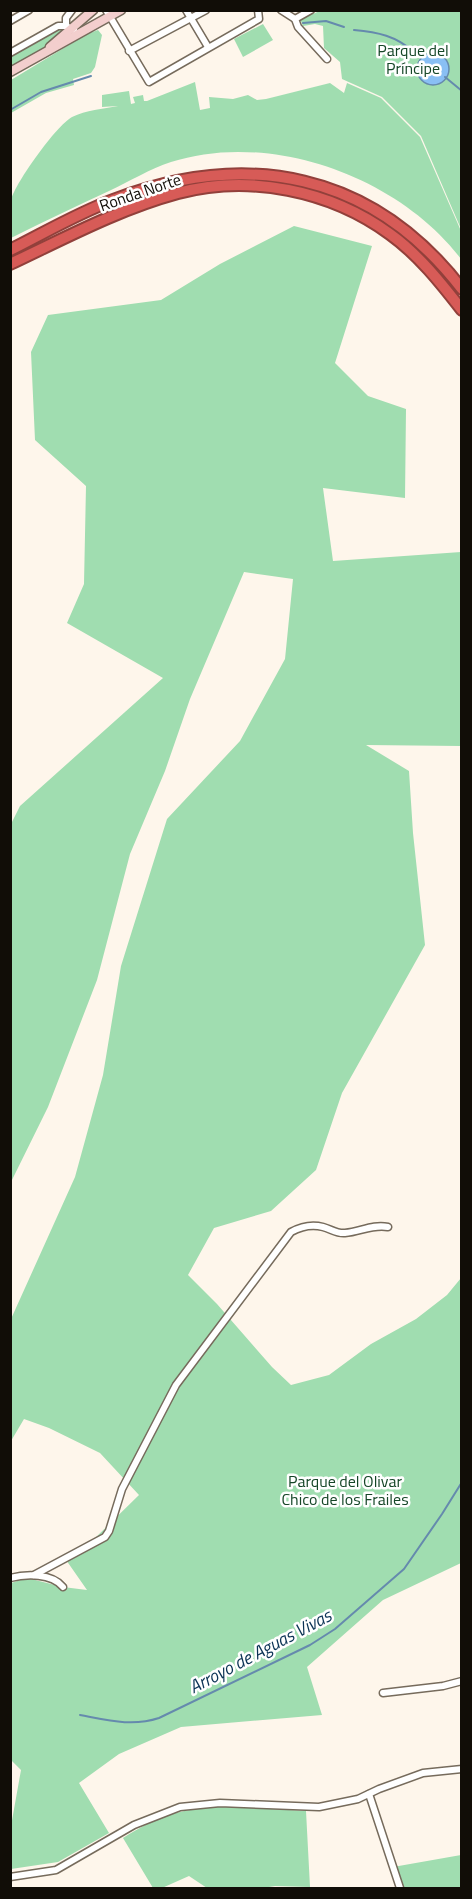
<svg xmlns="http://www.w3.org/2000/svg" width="472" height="1899" font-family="'Titillium Web',sans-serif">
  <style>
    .green { fill: #a0ddb0 }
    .water { fill: #89bff4; stroke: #658aad; stroke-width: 1.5 }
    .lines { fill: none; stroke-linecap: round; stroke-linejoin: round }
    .stream { stroke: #658aad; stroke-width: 2 }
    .street-casing { stroke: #766b5c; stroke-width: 9 }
    .secondary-casing { stroke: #766b5c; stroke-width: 11 }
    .highway-casing { stroke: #92403b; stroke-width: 14 }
    .street { stroke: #fff; stroke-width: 6 }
    .secondary { stroke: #f3cecd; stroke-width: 8 }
    .highway { stroke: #d75b57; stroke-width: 10 }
    .labels { text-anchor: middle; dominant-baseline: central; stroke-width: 5; stroke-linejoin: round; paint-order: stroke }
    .park-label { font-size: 16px; fill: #154627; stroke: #fff }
    .street-label { font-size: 16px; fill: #110d07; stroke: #fff }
    .water-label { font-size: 18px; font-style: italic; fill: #0a3254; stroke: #fff }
  </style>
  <rect width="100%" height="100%" fill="#fef6eb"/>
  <g class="green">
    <path d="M 320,11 L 461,11 L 461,229 L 421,136 L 382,97 L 342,79 L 340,62 L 324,48 L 323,26 L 315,24 L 303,26 L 300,19 Z"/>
    <path d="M 263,24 L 273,40 L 243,57 L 234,39 Z"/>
    <path d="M 62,29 L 66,31 L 35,55 L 11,68 L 11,56 L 56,30 Z"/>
    <path d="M 98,30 L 102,35 L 95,67 L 91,73 L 73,79 L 74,85 L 46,93 L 11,113 L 11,80 L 87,34 Z"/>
    <path d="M 195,82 L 200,110 L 210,108 L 209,97 L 233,99 L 248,95 L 257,100 L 266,99 L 330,83 L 344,93 L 347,83 L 381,98 L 420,137 L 461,231 L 461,259 C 399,177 270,130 171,162 C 150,169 130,181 109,191 C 76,206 43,222 11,238 C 10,226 8,211 11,200 C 16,182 56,126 72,117 C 86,110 103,109 118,106 L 102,107 L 102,95 L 129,91 L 131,104 L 135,103 L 133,97 L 143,95 L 144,101 L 147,101 Z"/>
    <path d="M 294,226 L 372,246 L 335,363 L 368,396 L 406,409 L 405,498 L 323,488 L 333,561 L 461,552 L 461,746 L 366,745 L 409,771 L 413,833 L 425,945 L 342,1093 L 316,1170 L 271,1211 L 214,1228 L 188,1275 L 217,1304 L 272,1367 L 291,1385 L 329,1375 L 371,1344 L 416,1319 L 447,1295 L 461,1278 L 461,1563 L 383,1600 L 307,1667 L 322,1715 L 181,1727 L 119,1754 L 79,1783 L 109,1833 L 58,1862 L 11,1869 L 11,1826 L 21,1770 L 11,1760 L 11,1583 L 27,1578 L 63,1587 L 87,1590 L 64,1557 L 88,1545 L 139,1495 L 100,1453 L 49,1428 L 24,1419 L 11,1441 L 11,1319 L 75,1177 L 103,1075 L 121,966 L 167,819 L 240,741 L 285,659 L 293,579 L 244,572 L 190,699 L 165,771 L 130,854 L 97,980 L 48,1107 L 11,1182 L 11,824 L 20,806 L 163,678 L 67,623 L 84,584 L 86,486 L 35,440 L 31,352 L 48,315 L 161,300 L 220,264 Z"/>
    <path d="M 219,1806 L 306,1811 L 310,1887 L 275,1886 L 263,1888 L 207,1888 L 189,1876 L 162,1888 L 153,1888 L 123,1838 C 158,1816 178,1810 219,1806 Z"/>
    <path d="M 461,1855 L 461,1888 L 404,1888 L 398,1873 L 393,1867 Z"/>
  </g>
  <circle class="water" cx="433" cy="69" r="16"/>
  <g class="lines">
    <g class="stream">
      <path d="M 303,23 L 326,21 L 344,27"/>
      <path d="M 354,30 C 378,32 396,36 414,52"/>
      <path d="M 445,77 L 462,91"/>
      <path d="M 10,110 L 41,92 L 91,76"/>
      <path d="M 80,1715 C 107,1720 132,1727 159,1718 L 310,1645 L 335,1629 L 404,1569 L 442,1514 L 462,1482"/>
    </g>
    <defs>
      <g id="street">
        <path d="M 106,10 L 149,82 L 259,19 L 258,10"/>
        <path d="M 186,10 L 208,47"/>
        <path d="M 281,10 L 295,19 L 298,27 L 327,59"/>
        <path d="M 295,19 L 311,10"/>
        <path d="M 10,21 L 29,10"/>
        <path d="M 66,26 L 66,18 L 72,10"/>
        <path d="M 129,51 L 206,10"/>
        <path d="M 10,53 L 58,26 L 66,26 L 74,30"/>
        <path d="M 34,1575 L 105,1537 L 109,1531 L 122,1489 L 176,1385 L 291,1232 C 300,1227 312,1224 323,1227 C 331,1229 337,1234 345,1233 C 360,1232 372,1224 388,1227"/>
        <path d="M 10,1578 C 26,1574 52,1573 63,1587"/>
        <path d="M 383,1693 L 443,1686 L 462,1681"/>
        <path d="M 369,1794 L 400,1888"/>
        <path d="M 10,1877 L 56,1870 L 134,1825 L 180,1807 L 220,1803 L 319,1807 L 358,1799 L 379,1789 L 423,1773 L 462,1769"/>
      </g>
      <g id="secondary">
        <path d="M 50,47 L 93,10"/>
        <path d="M 10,72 L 121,10"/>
      </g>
      <g id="highway">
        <path d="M 10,250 C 44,233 78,213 113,200 C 247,149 372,172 462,289"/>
        <path d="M 10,264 C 65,238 119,209 178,193 C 249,174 330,190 390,234 C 418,254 441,283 462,310"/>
      </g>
    </defs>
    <use href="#street" class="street-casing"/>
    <use href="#secondary" class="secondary-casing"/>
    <use href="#highway" class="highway-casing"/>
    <use href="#street" class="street"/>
    <use href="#secondary" class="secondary"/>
    <use href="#highway" class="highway"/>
  </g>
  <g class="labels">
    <g class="park-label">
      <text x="413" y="50">Parque del<tspan x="413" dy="18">Príncipe</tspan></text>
      <text x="345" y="1481">Parque del Olivar<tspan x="345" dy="18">Chico de los Frailes</tspan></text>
    </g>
    <g class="street-label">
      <text transform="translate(140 192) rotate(-19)">Ronda Norte</text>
    </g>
    <g class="water-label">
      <text transform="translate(260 1651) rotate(-28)">Arroyo de Aguas Vivas</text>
    </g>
  </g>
  <rect width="472" height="1899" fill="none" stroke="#110d07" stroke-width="24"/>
</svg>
